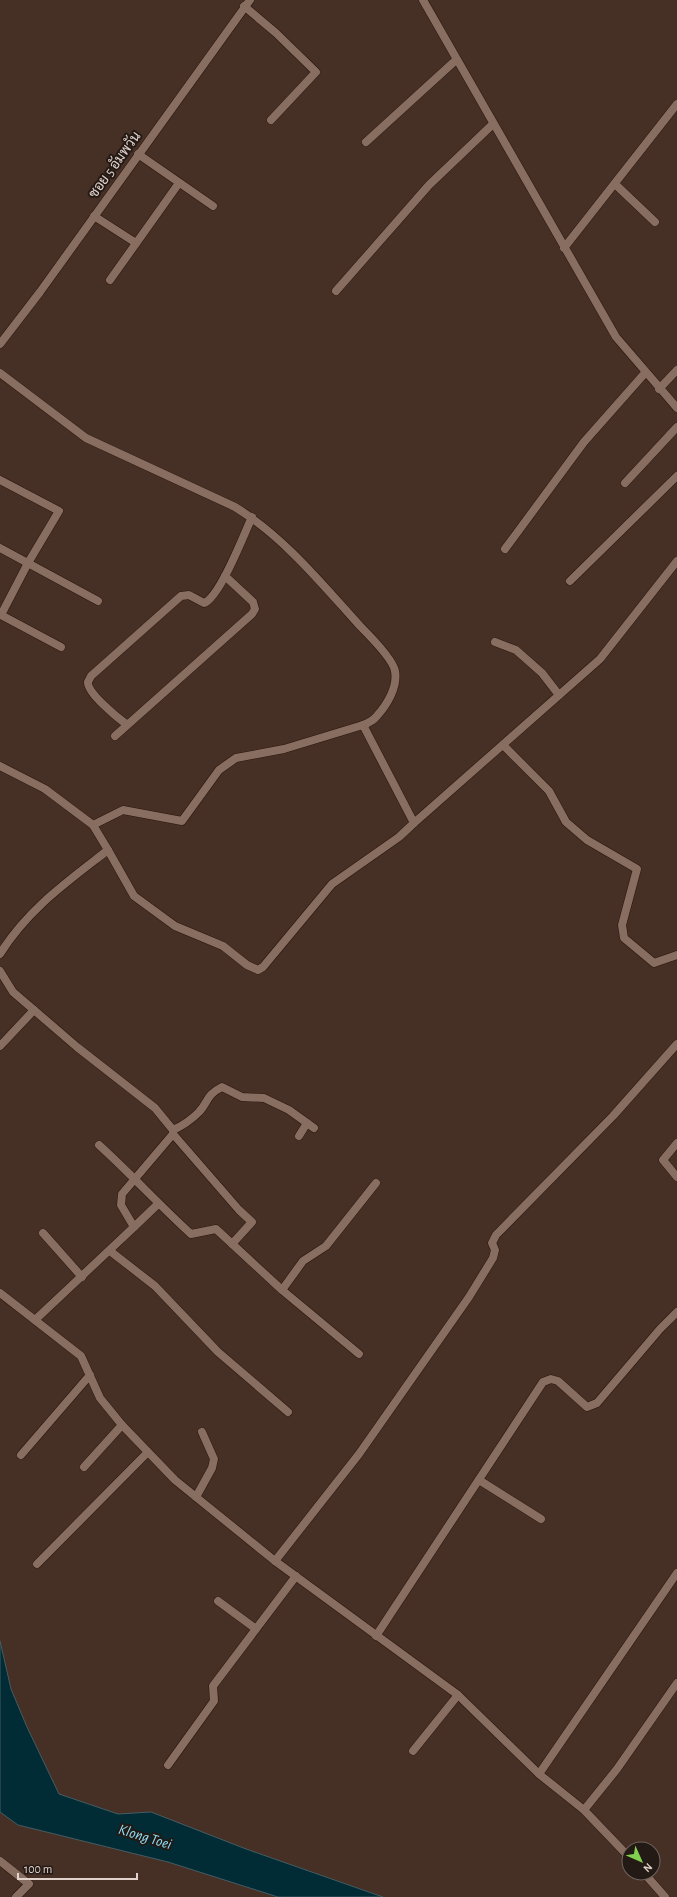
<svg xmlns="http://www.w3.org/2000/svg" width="677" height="1897" font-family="'Alegreya Sans',Sarabun,sans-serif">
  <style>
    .water { fill: #012b35; stroke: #445d62 }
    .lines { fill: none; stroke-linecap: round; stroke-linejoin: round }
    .minor-casing { stroke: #2b160d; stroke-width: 9 }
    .minor { stroke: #886d61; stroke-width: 8 }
    .labels { text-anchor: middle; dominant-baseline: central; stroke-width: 4; stroke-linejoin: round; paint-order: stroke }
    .street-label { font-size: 14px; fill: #e1d2cb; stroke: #241a15 }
    .water-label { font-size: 15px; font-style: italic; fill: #8ee2fb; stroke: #241a15 }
  </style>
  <rect width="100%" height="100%" fill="#462f24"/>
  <path class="water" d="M 0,1641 L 11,1689 L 27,1727 L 59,1794 L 118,1814 L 151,1812 L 246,1849 L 383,1897 L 278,1897 L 168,1862 L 18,1825 L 0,1812 Z"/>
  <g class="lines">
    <defs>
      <g id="minor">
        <path d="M 423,0 L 616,337 L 677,408"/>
        <path d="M 244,6 L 276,33 L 316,72 L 271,120"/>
        <path d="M 366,142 L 456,60"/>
        <path d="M 138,154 L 213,206"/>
        <path d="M 615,184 L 655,222"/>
        <path d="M 94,216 L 136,243"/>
        <path d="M 564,248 L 677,104"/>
        <path d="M 110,280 L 179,183"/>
        <path d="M 336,291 L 429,185 L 493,124"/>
        <path d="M 0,344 L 40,292 L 250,0"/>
        <path d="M 0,373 L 86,438 L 235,507 C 284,537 322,584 360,626 C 369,635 393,659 395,671 C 398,687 387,705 376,717 C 373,721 368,723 363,725"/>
        <path d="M 659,389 L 677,370"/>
        <path d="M 0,480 L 59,511 L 28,563 L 1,615 L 61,647"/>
        <path d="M 625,483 L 677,427"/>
        <path d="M 0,548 L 98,601"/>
        <path d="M 505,549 L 584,442 L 645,373"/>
        <path d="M 570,581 L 677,476"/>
        <path d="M 495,642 L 516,650 L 542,673 L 559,695"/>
        <path d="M 126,724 C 118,718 87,693 88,682 C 88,681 91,677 91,676 L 181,596 L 189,595 L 204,603 C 220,597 244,534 252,517"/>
        <path d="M 115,736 L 252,614 L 255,609 L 253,602 L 225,576"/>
        <path d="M 504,746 L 549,791 L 566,822 L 587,840 L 637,869 L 622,925 L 624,938 L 654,963 L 677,955"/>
        <path d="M 0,766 L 45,789 L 93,825 L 108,850 C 67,882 28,909 0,954"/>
        <path d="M 93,825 L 123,810 L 182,821 L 219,770 L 236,758 L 284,749 L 363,725 L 414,823 L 600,659 L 677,561"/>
        <path d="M 108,850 L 134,896 L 175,926 L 223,946 L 247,965 L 258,970 L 263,967 L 332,884 L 399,837 L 414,823"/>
        <path d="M 0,971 L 13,992 L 77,1047 L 155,1108 L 173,1130 L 173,1134 L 122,1194 L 121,1205 L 134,1227 L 35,1320"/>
        <path d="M 0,1046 L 34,1010"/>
        <path d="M 173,1130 C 182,1126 192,1119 199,1112 C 209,1101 206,1095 222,1087 L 242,1097 L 264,1098 L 289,1110 L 314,1128"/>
        <path d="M 173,1134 L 239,1210 L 252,1222 L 232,1244"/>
        <path d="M 299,1136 L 307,1123"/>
        <path d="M 677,1143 L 663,1160 L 677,1177"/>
        <path d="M 99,1145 C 131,1174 159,1205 191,1234 L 216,1229 L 282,1290 L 359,1354"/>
        <path d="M 134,1227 L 158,1204"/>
        <path d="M 43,1233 L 82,1277"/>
        <path d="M 110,1251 L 155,1286 L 218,1352 L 288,1412"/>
        <path d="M 282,1290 L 303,1261 L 326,1246 L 376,1183"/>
        <path d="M 0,1293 L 81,1356 L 100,1398 L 122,1425 L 175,1480 L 275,1561 L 458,1695 L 539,1774 L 584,1810 L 629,1857"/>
        <path d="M 21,1455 L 90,1375"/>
        <path d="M 84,1467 L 122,1425"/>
        <path d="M 479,1480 L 541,1519"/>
        <path d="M 196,1497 L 212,1468 L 214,1459 L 202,1432"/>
        <path d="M 275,1561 L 359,1454 L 469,1297 L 493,1258 L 495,1250 L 492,1243 L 496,1235 L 613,1116 L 677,1044"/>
        <path d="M 37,1564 L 148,1452"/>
        <path d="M 218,1601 L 256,1629"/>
        <path d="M 376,1636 L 543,1382 L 551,1379 L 558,1381 L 587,1407 L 597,1403 L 660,1329 L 677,1312"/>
        <path d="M 413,1751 L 458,1695"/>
        <path d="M 168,1765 L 214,1701 L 213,1686 L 296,1576"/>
        <path d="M 539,1774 L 677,1573"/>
        <path d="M 584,1810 L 617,1769 L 677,1683"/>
        <path d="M 0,1861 L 29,1884 L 16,1897"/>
        <path d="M 644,1873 L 665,1897"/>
      </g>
    </defs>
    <use href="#minor" class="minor-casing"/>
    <use href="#minor" class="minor"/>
  </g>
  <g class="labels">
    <g class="street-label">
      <text transform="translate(115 165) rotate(-54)">ซอย 5 อัมพวัน</text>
    </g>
    <g class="water-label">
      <text transform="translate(145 1837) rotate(17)">Klong Toei</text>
    </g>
  </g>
  <g transform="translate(641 1861) rotate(135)"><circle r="19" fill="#241a15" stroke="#70645e"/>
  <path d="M0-3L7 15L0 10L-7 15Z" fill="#82d04f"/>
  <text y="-6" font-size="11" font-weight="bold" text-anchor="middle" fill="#e1d2cb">N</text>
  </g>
  <path d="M18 1873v6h119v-6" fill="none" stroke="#e1d2cb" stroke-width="2"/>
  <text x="24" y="1873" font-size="12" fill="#e1d2cb" stroke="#241a15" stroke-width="3" paint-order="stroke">100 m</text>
</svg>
